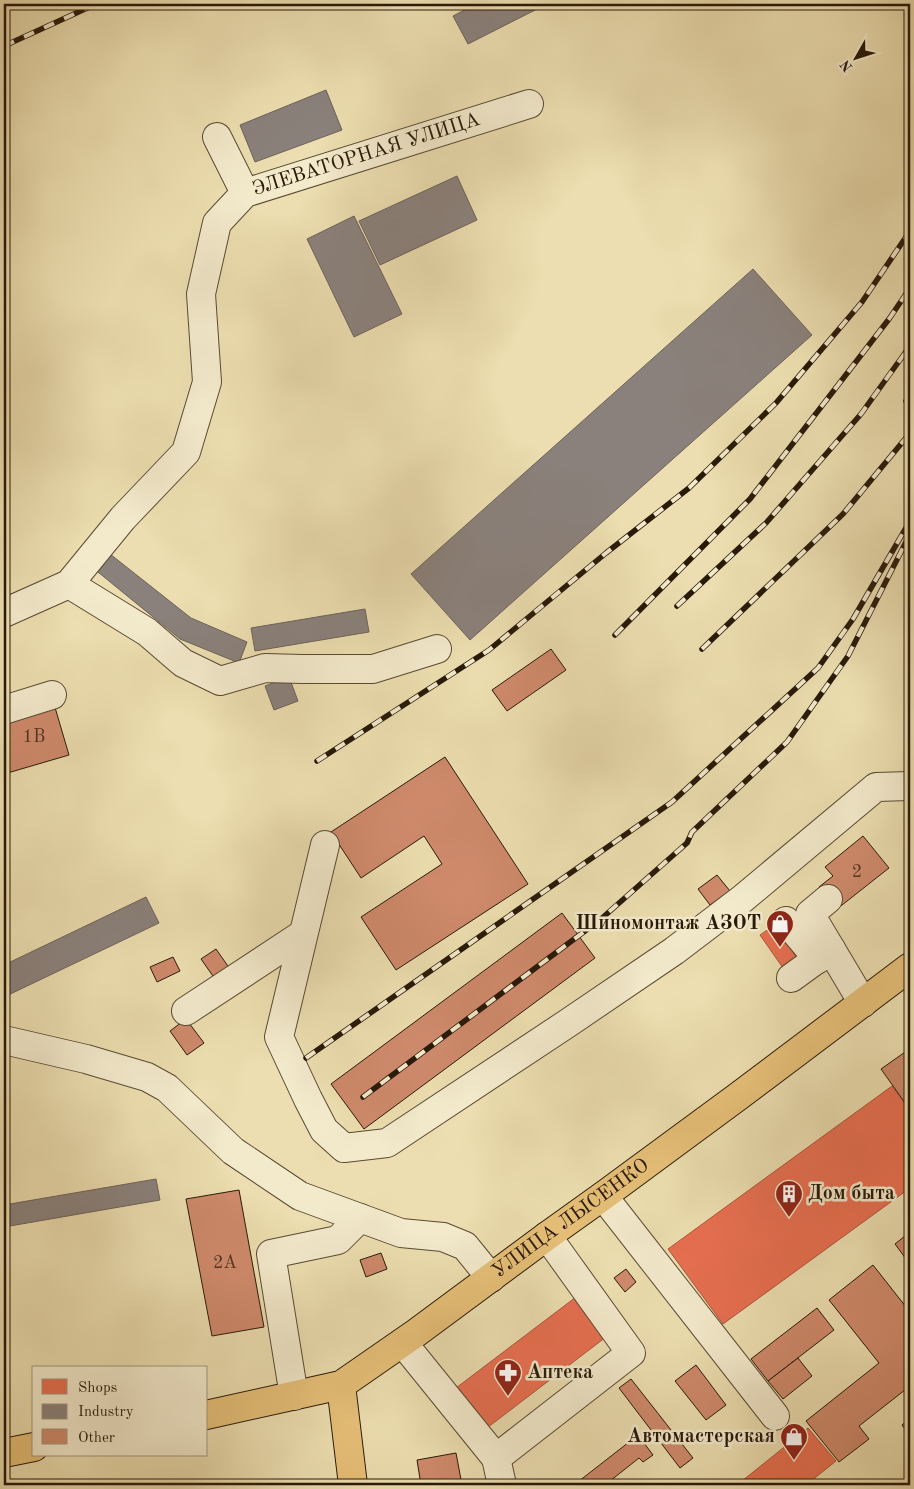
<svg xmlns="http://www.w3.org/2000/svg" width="914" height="1489" font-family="'Old Standard TT',serif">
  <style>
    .shops { fill: #e76f51; stroke: #ae553b }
    .industry { fill: #8a817c; stroke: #6d625a }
    .building { fill: #cf8a6c; stroke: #281909 }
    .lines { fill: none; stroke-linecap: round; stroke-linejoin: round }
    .minor-casing { stroke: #594a33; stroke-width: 30 }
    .major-casing { stroke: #281909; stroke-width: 30 }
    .minor { stroke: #f3eacc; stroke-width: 28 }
    .major { stroke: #e6bf78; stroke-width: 28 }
    .rail-casing { stroke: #281909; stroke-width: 5.5 }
    .rail { stroke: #f3eacc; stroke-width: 4; stroke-dasharray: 11; stroke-linecap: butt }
    .labels { text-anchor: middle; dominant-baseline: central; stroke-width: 5; stroke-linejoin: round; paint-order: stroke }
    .number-label { font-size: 18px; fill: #523522 }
    .street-label { font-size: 20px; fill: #281909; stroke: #f3eacc }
    .poi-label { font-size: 20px; font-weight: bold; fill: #281909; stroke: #f3eacc; text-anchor: end }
  </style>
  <rect width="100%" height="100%" fill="#ecdeb0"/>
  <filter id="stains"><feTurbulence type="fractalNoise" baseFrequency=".004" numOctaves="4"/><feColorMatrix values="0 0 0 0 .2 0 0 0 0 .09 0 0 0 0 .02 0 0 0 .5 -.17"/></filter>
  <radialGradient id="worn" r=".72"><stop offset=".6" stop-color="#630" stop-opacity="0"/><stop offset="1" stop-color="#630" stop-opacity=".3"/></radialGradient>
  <g class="shops">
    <path d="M 776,924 L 797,959 L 783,968 L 760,935 Z"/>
    <path d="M 892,1086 L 910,1110 L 910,1188 L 723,1324 L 668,1249 Z"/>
    <path d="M 576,1297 L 606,1337 L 483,1431 L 452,1391 Z"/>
    <path d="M 808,1428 L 836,1461 L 806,1485 L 737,1485 Z"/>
  </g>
  <g class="industry">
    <path d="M 476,4 L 547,4 L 468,44 L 453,16 Z"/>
    <path d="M 326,90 L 342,130 L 255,162 L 240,125 Z"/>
    <path d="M 457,176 L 477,220 L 380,265 L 359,221 Z"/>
    <path d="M 354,216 L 402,314 L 354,337 L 307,239 Z"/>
    <path d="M 753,269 L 812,335 L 470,640 L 411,574 Z"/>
    <path d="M 105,550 L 191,618 L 247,642 L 239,663 L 180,639 L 93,568 Z"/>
    <path d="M 365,609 L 369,632 L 255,651 L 251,628 Z"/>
    <path d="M 289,677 L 298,701 L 274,710 L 265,686 Z"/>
    <path d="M 146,897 L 159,923 L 4,997 L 4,965 Z"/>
    <path d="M 156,1179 L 160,1200 L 4,1227 L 4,1205 Z"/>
  </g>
  <g class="building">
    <path d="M 551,649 L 566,670 L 507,711 L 492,690 Z"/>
    <path d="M 54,704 L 69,755 L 4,774 L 4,719 Z"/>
    <path d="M 445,757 L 528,884 L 396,970 L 361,917 L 442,864 L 424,836 L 361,878 L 331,832 Z"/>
    <path d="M 863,836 L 889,868 L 837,909 L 819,887 L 833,876 L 825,867 Z"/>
    <path d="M 717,875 L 730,891 L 710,905 L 698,889 Z"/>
    <path d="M 562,913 L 595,958 L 364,1129 L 331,1084 Z"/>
    <path d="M 216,949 L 230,969 L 215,979 L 201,959 Z"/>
    <path d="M 173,957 L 180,971 L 157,982 L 150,967 Z"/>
    <path d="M 186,1019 L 204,1043 L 187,1055 L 170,1031 Z"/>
    <path d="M 908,1050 L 910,1054 L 910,1110 L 881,1069 Z"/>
    <path d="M 239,1190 L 264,1327 L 212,1336 L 186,1199 Z"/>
    <path d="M 910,1232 L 910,1261 L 909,1263 L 895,1244 Z"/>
    <path d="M 381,1253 L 387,1269 L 366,1277 L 360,1260 Z"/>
    <path d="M 873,1265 L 910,1312 L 910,1386 L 859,1426 L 869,1439 L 839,1462 L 806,1421 L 879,1363 L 829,1300 Z"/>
    <path d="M 626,1269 L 636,1282 L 625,1292 L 614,1278 Z"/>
    <path d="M 817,1308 L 834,1330 L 768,1381 L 751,1359 Z"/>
    <path d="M 798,1358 L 812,1376 L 783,1399 L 768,1381 Z"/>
    <path d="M 696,1365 L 726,1405 L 706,1420 L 675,1381 Z"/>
    <path d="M 631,1379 L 693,1458 L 680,1468 L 619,1388 Z"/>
    <path d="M 910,1418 L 910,1436 L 902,1425 Z"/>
    <path d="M 638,1435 L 653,1455 L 643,1462 L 639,1458 L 605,1485 L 574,1485 Z"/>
    <path d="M 456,1453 L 462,1485 L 421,1485 L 417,1460 Z"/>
  </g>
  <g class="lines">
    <defs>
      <g id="minor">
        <path d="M 217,137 L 245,193"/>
        <path d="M 69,584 L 147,632 L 183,663 L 220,681 L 265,668 L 302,669 L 373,669 L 437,649"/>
        <path id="s1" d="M 4,613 L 69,584 L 123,518 L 186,452 L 207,382 L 201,294 L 217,223 L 245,193 L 529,104"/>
        <path d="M 4,710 L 52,695"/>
        <path d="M 325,845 L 279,1037 L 308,1099 L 324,1130 L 344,1148 L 387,1143 L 568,1023 L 674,951 L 741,900 L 876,787 L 910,786"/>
        <path d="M 828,899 L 810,914 L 863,1003"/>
        <path d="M 786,921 L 818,959"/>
        <path d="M 791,978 L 831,949"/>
        <path d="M 186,1011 L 303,934"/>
        <path d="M 4,1040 L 86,1059 L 147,1077 L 167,1088 L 233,1151 L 300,1196 L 401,1233 L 443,1237 L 465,1246 L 491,1278"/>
        <path d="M 603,1196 L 775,1416"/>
        <path d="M 403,1343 L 496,1458 L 502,1485"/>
        <path d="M 294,1396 L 271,1254 L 338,1240 L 360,1218"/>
        <path d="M 496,1458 L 631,1353 L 547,1236"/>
      </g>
      <g id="major">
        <path d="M 341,1385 L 353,1485"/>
        <path id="s2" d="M 206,1415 L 341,1385 L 416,1333 L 547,1236 L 603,1196 L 736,1098 L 910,967"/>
        <path d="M 4,1453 L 34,1447"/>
      </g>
    </defs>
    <use href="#minor" class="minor-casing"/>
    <use href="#major" class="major-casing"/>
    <use href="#minor" class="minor"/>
    <use href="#major" class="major"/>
    <defs>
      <g id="rail">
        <path d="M 4,46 L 96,4"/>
        <path d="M 906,401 L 910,395"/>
        <path d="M 677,606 L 766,523 L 861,414 L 910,346"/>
        <path d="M 615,635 L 750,499 L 889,319 L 910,288"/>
        <path d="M 702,649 L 843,514 L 910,433"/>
        <path d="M 317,761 L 489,650 L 606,553 L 689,488 L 776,403 L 862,302 L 910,231"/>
        <path d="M 306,1058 L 672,802 L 818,668 L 853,619 L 910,521"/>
        <path d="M 363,1097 L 601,919 L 687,843 L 692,832 L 787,742 L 848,656 L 908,538"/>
      </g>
    </defs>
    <use href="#rail" class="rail-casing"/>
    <use href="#rail" class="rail"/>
  </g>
  <defs>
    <symbol id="shop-pin" viewBox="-11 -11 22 30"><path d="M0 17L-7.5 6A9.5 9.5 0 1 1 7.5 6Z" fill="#8f2418" stroke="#f3eacc"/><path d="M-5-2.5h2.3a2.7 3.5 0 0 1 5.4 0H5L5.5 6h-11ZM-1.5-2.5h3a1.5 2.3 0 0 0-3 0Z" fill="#fff"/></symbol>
    <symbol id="building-pin" viewBox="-11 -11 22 30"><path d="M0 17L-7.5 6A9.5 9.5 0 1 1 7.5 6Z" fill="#8f2418" stroke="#f3eacc"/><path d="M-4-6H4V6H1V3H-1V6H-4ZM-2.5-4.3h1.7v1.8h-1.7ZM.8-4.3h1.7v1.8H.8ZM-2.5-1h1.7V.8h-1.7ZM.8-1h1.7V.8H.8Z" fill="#fff"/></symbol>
    <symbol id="pharmacy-pin" viewBox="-11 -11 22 30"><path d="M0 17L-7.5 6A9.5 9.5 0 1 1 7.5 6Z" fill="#8f2418" stroke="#f3eacc"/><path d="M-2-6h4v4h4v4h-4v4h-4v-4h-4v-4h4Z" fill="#fff"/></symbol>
  </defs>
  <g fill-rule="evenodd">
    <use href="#shop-pin" x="764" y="908" width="32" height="43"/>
    <use href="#building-pin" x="773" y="1178" width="32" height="43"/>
    <use href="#pharmacy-pin" x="492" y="1357" width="32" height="43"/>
    <use href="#shop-pin" x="778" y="1421" width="32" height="43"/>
  </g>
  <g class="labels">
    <g class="number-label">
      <text x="34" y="737">1В</text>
      <text x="857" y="872">2</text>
      <text x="225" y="1263">2А</text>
    </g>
    <g class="street-label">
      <text stroke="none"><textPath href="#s1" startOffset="650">ЭЛЕВАТОРНАЯ УЛИЦА</textPath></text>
      <text stroke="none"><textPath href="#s2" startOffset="422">УЛИЦА ЛЫСЕНКО</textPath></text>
    </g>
    <g class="poi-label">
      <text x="761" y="924">Шиномонтаж АЗОТ</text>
      <text x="808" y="1194" text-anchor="start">Дом быта</text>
      <text x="527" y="1373" text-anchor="start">Аптека</text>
      <text x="775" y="1437">Автомастерская</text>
    </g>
  </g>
  <rect width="914" height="1489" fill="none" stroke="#ecdeb0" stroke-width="20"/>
  <rect x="5" y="5" width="904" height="1479" fill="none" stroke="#281909" stroke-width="2.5"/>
  <rect x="10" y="10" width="894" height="1469" fill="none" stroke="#281909"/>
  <rect x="32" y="1366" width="175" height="90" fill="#f3eacc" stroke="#a2967e"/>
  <rect x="42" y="1379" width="25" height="15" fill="#e76f51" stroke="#a2967e"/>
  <text x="78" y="1392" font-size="15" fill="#281909">Shops</text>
  <rect x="42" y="1404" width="25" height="15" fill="#8a817c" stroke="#a2967e"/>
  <text x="78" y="1416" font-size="15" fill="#281909">Industry</text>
  <rect x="42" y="1429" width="25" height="15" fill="#cf8a6c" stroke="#a2967e"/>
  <text x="78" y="1442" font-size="15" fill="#281909">Other</text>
  <g transform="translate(856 58) rotate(231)" stroke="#f3eacc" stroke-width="4" paint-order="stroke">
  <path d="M0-4L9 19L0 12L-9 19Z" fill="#281909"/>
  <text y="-8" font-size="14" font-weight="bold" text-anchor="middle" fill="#281909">N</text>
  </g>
  <rect width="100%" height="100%" filter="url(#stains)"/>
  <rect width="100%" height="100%" fill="url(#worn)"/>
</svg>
